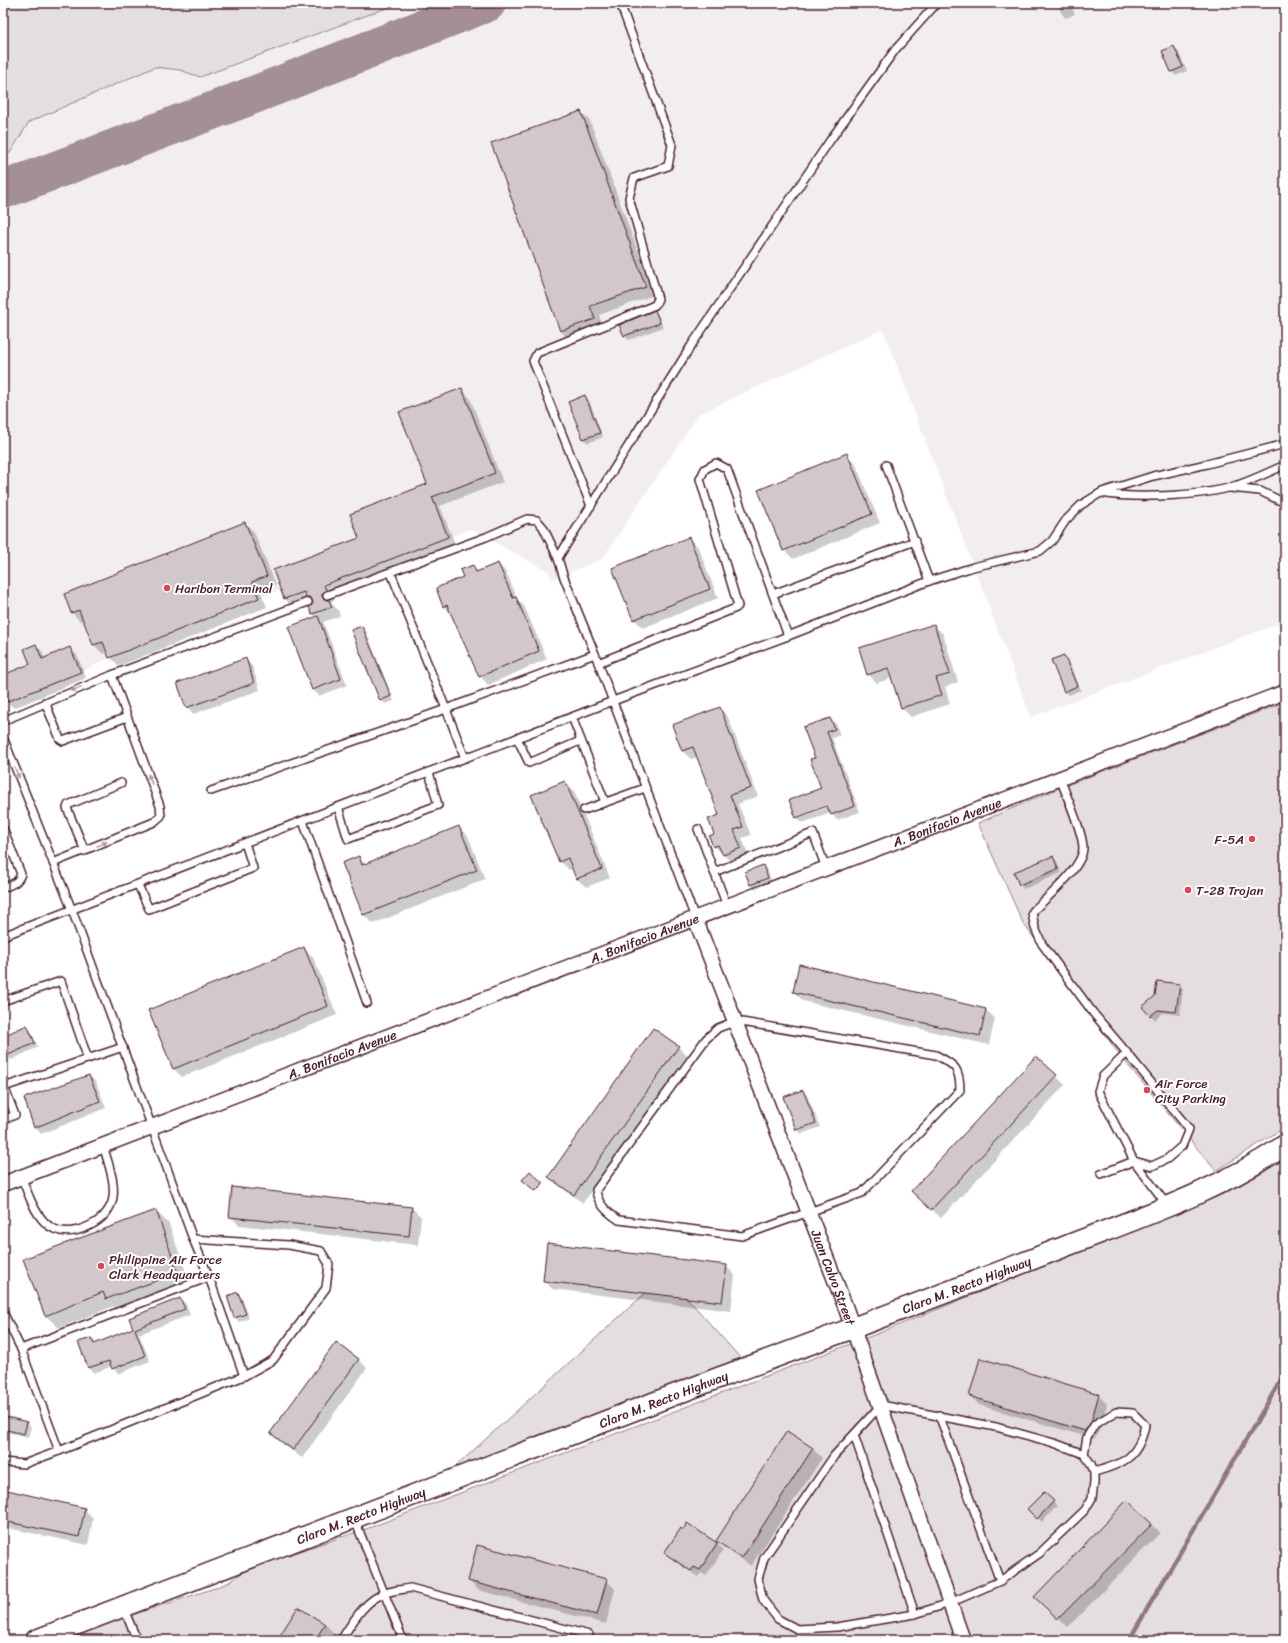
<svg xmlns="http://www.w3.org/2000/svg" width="1288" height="1643" font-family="Sriracha,sans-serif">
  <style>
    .built { fill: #f2eeef }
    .green { fill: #e5dee0; stroke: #987e86 }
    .shadow { fill: #0003; fill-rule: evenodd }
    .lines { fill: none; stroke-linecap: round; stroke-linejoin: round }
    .stream { stroke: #91787e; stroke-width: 4.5 }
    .taxiway { stroke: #a48f95; stroke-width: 38 }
    .building { fill: #d2c7cb; stroke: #4a1f2b }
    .lane-casing { stroke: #4a1f2b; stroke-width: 10 }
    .street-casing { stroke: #4a1f2b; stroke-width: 17 }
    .secondary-casing { stroke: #4a1f2b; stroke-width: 23 }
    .lane { stroke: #fff; stroke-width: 7 }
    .street { stroke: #fff; stroke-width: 14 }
    .secondary { stroke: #fff; stroke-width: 20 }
    .oneway { fill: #ae9aa0 }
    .poi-dot { fill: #d1495b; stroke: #fff; stroke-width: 1.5 }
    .labels { text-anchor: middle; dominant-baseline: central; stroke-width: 4; stroke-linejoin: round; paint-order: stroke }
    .poi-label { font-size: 13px; fill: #4a1f2b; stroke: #fff; text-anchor: start }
    .street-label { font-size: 13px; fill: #4a1f2b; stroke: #fff }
  </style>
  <rect width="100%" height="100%" fill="#fff"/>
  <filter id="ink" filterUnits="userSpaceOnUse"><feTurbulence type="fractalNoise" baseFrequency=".025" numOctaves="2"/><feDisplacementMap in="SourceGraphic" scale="8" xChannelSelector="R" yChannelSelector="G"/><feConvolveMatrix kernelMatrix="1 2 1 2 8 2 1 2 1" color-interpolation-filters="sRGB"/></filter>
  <g filter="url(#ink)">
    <path class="built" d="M 3,3 L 1285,3 L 1285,621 L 1031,717 L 883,329 L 699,414 L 602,559 L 552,580 L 548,571 L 470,529 L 324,585 L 332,607 L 312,614 L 304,592 L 284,599 L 280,590 L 109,658 L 81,672 L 3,704 Z"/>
    <g class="green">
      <path d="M 3,3 L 400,3 L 200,77 L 180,70 L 155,67 L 29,122 L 10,153 L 3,156 Z"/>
      <path d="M 1285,702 L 1285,1127 L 1216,1171 L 1121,1057 L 1023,923 L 978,823 L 1064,786 Z"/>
      <path d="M 1285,1155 L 1285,1640 L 60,1640 L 107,1623 L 215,1588 L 227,1583 L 251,1567 L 366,1529 L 879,1333 L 1168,1216 Z"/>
      <path d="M 666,1274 L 742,1360 L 452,1470 Z"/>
    </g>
    <g class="shadow">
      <path d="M 1056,3 L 1070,3 L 1075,14 L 1066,18 L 1062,14 Z"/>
      <path d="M 1174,47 L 1178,51 L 1187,71 L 1176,76 L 1172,72 L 1163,51 Z"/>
      <path d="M 581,112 L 590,121 L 654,295 L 599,315 L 603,328 L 569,340 L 561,331 L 492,144 Z"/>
      <path d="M 655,311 L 659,316 L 663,327 L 629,340 L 624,336 Z"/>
      <path d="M 462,389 L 470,398 L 503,482 L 440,506 L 456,546 L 332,594 L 334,599 L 331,603 L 338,610 L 340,616 L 323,622 L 347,685 L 319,696 L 313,689 L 316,617 L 313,614 L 310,607 L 313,604 L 311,601 L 293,608 L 285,599 L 428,485 Z"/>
      <path d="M 585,396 L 589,400 L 603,437 L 588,443 L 583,439 Z"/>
      <path d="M 846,454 L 855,463 L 880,523 L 793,559 L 784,550 Z"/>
      <path d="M 245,523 L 254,532 L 276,585 L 260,591 L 267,607 L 119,666 L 110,657 L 108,652 L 103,654 L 94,645 L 84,620 L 81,622 L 72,613 L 65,595 Z"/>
      <path d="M 689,538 L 698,547 L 718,598 L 643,628 L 634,619 Z"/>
      <path d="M 498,564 L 506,572 L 518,600 L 524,606 L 547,659 L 488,685 L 480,676 L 452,615 L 444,606 L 472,566 L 478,572 Z"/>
      <path d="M 934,625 L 943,634 L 958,682 L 945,687 L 950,704 L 911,717 L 902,708 L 892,678 L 877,683 L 868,674 Z"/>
      <path d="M 362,627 L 366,631 L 394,701 L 385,704 L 381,700 Z"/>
      <path d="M 36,645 L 42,651 L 45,659 L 70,648 L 77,655 L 86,678 L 14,708 L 7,702 L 3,692 L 3,676 L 31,664 Z"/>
      <path d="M 1064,656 L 1068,660 L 1081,690 L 1069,695 L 1065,691 Z"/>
      <path d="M 245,659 L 252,666 L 260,690 L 193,714 L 187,707 Z"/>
      <path d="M 719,708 L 728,717 L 758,796 L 738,804 L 751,835 L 742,838 L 749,856 L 732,863 L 714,846 L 715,834 L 721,815 L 698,757 L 691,759 L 682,751 L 673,726 Z"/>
      <path d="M 830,719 L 836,724 L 840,735 L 832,738 L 860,812 L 837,820 L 831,813 L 802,823 L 797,817 L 822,789 L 816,758 ZM 832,804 L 832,806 L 798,818 L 798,816 Z"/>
      <path d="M 565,782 L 574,791 L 610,878 L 586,887 L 577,879 L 573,868 L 569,870 L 560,861 Z"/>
      <path d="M 459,828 L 468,836 L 485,879 L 373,924 L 364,915 L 343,863 L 358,857 L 366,865 Z"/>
      <path d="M 1052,857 L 1057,861 L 1061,873 L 1024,889 L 1020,885 Z"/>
      <path d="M 763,866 L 767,870 L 772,882 L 755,889 L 751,885 L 746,872 Z"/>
      <path d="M 304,948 L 313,957 L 337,1015 L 182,1077 L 173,1068 Z"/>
      <path d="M 800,966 L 986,1010 L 995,1018 L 989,1045 L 803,1001 L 794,992 Z"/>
      <path d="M 1179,985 L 1183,989 L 1180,1015 L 1162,1013 L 1155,1020 L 1144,1007 Z"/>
      <path d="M 27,1026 L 31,1031 L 38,1047 L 11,1060 L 7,1056 L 3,1047 L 3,1037 Z"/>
      <path d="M 678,1047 L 687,1056 L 583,1203 L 558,1185 L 550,1177 Z"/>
      <path d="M 89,1076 L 96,1082 L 106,1108 L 41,1134 L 35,1127 Z"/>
      <path d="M 1056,1076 L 1065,1085 L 941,1218 L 921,1200 Z"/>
      <path d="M 803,1091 L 807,1095 L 820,1127 L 801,1134 L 797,1130 L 785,1098 Z"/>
      <path d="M 530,1173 L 544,1185 L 537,1192 L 523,1180 Z"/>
      <path d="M 412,1208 L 421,1217 L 418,1245 L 239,1225 L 230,1216 Z"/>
      <path d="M 156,1211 L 169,1224 L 191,1286 L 120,1312 L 114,1306 L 59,1328 L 45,1315 Z"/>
      <path d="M 726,1266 L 735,1275 L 731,1311 L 552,1289 L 544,1280 Z"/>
      <path d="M 238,1294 L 242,1298 L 249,1318 L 239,1322 L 235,1317 Z"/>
      <path d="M 180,1299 L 186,1304 L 190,1315 L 139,1334 L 150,1361 L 118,1374 L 112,1366 L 94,1373 L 89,1368 L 91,1339 L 96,1344 L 134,1329 Z"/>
      <path d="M 358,1359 L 367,1368 L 302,1458 L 280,1442 L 271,1433 Z"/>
      <path d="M 1098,1395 L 1107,1404 L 1099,1431 L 1094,1439 L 979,1405 L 970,1396 Z"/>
      <path d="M 3,1422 L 27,1423 L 31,1427 L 28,1437 L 6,1432 L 3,1429 Z"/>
      <path d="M 788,1432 L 813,1449 L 822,1458 L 751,1566 L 726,1549 L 717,1540 Z"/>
      <path d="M 3,1490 L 84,1509 L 93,1518 L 88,1545 L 3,1527 Z"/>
      <path d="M 1044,1493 L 1057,1506 L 1042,1522 L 1029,1509 Z"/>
      <path d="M 1151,1524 L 1160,1533 L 1068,1627 L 1044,1606 Z"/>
      <path d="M 688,1525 L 717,1544 L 723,1550 L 706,1576 L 701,1573 L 698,1577 L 672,1559 L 666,1553 Z"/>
      <path d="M 606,1580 L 615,1589 L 606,1624 L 478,1590 L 469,1581 Z"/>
      <path d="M 325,1624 L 334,1633 L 329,1640 L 278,1640 Z"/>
      <path d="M 467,1635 L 485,1640 L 466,1640 Z"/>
    </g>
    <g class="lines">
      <path class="stream" d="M 1129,1640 L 1285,1373"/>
      <path class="taxiway" d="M 3,190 L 246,98 L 487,3"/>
    </g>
    <g class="building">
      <path d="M 1174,46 L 1183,67 L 1171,72 L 1162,51 Z"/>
      <path d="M 581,111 L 646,287 L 590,306 L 595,319 L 560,331 L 491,143 Z"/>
      <path d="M 655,310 L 660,323 L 624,336 L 619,325 Z"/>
      <path d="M 462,388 L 495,473 L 432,497 L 448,537 L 324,585 L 326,590 L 322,594 L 322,597 L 326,600 L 329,600 L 332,607 L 312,614 L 309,607 L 312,605 L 313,601 L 309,597 L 306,597 L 304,592 L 284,599 L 273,570 L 359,538 L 350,514 L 427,484 L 399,412 Z"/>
      <path d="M 585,395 L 600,433 L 583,439 L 568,402 Z"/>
      <path d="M 847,453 L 872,514 L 783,551 L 758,490 Z"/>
      <path d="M 245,522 L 267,576 L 252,582 L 259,598 L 109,658 L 103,642 L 93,645 L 79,610 L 71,613 L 64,594 Z"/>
      <path d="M 689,537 L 710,589 L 633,620 L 612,568 Z"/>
      <path d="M 498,563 L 513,598 L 516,597 L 539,651 L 479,677 L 447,605 L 443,607 L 436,588 L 463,577 L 460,570 L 473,565 L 476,572 Z"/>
      <path d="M 318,616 L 341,679 L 312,690 L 288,627 Z"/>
      <path d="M 934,624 L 950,674 L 936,678 L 942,695 L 901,708 L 888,668 L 867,675 L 859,648 Z"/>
      <path d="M 362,626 L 391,696 L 380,701 L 351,630 Z"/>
      <path d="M 36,644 L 42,659 L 70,647 L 81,672 L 6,702 L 3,694 L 3,675 L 30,664 L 24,649 Z"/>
      <path d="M 1064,655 L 1077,686 L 1064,692 L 1051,660 Z"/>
      <path d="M 246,658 L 254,683 L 186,708 L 177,683 Z"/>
      <path d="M 720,707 L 751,788 L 730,795 L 743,827 L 734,830 L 741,848 L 723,855 L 718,845 L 713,847 L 709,836 L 714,834 L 708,819 L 719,815 L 693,747 L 682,751 L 672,725 Z"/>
      <path d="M 830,718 L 835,729 L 827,732 L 855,806 L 831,815 L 827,806 L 796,818 L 789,800 L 821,788 L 810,759 L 815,758 L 803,727 Z"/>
      <path d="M 565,781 L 602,869 L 576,879 L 568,858 L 559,862 L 531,795 Z"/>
      <path d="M 459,826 L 477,870 L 363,915 L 342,863 L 359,856 L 362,865 Z"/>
      <path d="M 1053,856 L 1058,869 L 1019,885 L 1014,872 Z"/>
      <path d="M 763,865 L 768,878 L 750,885 L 745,872 Z"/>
      <path d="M 304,947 L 328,1006 L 173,1069 L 148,1010 Z"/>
      <path d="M 799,964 L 986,1009 L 980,1036 L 793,992 Z"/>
      <path d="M 1157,981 L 1180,984 L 1176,1012 L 1158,1010 L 1150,1016 L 1142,1007 L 1155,996 Z"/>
      <path d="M 27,1025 L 35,1043 L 6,1056 L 3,1050 L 3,1036 Z"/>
      <path d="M 653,1028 L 679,1046 L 574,1195 L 548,1177 Z"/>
      <path d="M 1036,1056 L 1057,1075 L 931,1210 L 911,1191 Z"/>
      <path d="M 89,1075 L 100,1101 L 34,1128 L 24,1098 Z"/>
      <path d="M 803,1090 L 816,1123 L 796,1130 L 783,1097 Z"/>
      <path d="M 530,1171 L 543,1183 L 535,1191 L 522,1180 Z"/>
      <path d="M 232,1187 L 412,1207 L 409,1236 L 229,1217 Z"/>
      <path d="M 156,1210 L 178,1273 L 106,1299 L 103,1292 L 45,1316 L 23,1259 Z"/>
      <path d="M 547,1243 L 727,1265 L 722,1302 L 543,1281 Z"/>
      <path d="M 238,1292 L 246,1314 L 234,1318 L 227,1296 Z"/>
      <path d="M 180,1298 L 185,1309 L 135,1329 L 145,1356 L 112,1369 L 109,1361 L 88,1368 L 78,1342 L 92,1338 L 94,1344 L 133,1328 L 129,1318 Z"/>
      <path d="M 336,1342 L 359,1359 L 293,1450 L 270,1433 Z"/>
      <path d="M 980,1358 L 1099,1394 L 1091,1422 L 1085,1431 L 969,1396 Z"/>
      <path d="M 3,1416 L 27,1422 L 24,1434 L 3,1429 Z"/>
      <path d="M 787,1431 L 813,1448 L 742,1558 L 716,1541 Z"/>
      <path d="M 3,1489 L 85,1508 L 79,1537 L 3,1521 Z"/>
      <path d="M 1044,1492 L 1054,1501 L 1037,1519 L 1027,1509 Z"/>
      <path d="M 1127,1500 L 1152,1524 L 1058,1619 L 1034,1597 Z"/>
      <path d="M 687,1523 L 717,1543 L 700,1570 L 694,1567 L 691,1571 L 664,1553 L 681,1528 L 683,1530 Z"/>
      <path d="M 477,1545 L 607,1579 L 597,1615 L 468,1581 Z"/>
      <path d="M 298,1607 L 325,1624 L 315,1640 L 277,1640 Z"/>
    </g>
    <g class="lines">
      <defs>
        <g id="lane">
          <path d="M 886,465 L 929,581"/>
          <path d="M 1230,488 L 1260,491 L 1285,503"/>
          <path d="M 1102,493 C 1133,499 1197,496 1228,488 C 1247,483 1267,473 1285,465"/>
          <path d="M 591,506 L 533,361 L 537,353 L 655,305 L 658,299 L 629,198 L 634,178 L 668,166 L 672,145 L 620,3"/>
          <path d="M 558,558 L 691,346 L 831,139 L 895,50 L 937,3"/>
          <path d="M 391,573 L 446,709 L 465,758"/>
          <path d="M 773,594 L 915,541"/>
          <path d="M 327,595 L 486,537 L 527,519 L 537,520 L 543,527 L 558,558 L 563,575 L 595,654 L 695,918"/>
          <path d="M 598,663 L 736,608 L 738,606 L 700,479 L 705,469 L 716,463 L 727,469 L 788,636"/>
          <path d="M 45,702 L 60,739 L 63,741 L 127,717"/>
          <path d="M 572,717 L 605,802"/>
          <path d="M 3,721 L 112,675 L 308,602"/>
          <path d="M 3,737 L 72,910 L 193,1239 L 209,1277 L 244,1376"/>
          <path d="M 517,738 L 529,763 L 580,741"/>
          <path d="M 1060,778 C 1066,795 1083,832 1083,848 C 1083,867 1048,897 1034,910 L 1032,913 L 1035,928 L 1042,944 L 1094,1014 L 1127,1053"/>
          <path d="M 211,791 L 446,709 L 595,654"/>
          <path d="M 338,807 L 348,839 L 438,805 L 429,772"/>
          <path d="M 584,810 L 645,788"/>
          <path d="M 303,821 L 367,1003"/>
          <path d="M 3,828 L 21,874 C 18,883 12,884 3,888"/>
          <path d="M 698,829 L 727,906"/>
          <path d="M 85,851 L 67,808 L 68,805 L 121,783"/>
          <path d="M 53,863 L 154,822 L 161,816 L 160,806 L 112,675"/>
          <path d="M 714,872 L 813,833 L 826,868"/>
          <path d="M 138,885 L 149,909 L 253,868 L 245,843"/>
          <path d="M 3,936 L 613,701 L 788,636 L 929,581 L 973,567 L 1040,551 L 1052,541 L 1066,520 L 1081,505 L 1102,492 L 1153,476 L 1207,464 L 1285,444"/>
          <path d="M 3,1001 L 61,981 L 88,1059"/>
          <path d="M 736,1021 L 936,1055 C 955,1065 960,1068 960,1090 L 862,1193 L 742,1236 L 619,1220 C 608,1213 597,1204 596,1190 L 706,1039 L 718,1028 Z"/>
          <path d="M 3,1084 L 15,1115 L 3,1120"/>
          <path d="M 4,1087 L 123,1047"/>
          <path d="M 1101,1174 L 1134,1161 L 1152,1166 L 1167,1159 L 1182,1146 L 1189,1129 L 1127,1053 L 1103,1076 L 1098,1091 L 1134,1161 L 1167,1205"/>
          <path d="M 21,1176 C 34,1210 46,1246 89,1226 C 100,1221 108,1214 112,1202 C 117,1185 108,1163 103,1145"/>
          <path d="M 3,1312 L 21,1349 L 59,1451"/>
          <path d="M 21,1349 L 209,1277"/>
          <path d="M 881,1405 L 996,1427 L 1054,1443 L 1084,1454 L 1091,1464 L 1094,1472 L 1094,1483 L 1092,1498 L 1085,1510 L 1040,1553 L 1000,1581 L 950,1603 L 915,1614 L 837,1627 L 797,1629 L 778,1619 L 763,1600 L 758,1579 L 764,1558 L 834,1456 Z"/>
          <path d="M 939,1415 L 1000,1581"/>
          <path d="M 854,1435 L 915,1614"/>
          <path d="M 1084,1454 L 1087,1437 L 1095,1424 L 1116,1412 L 1133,1413 L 1145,1425 C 1139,1457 1124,1464 1094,1472"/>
          <path d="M 3,1462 L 24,1464 L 59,1451 L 244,1376 L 273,1360 L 326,1288 L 329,1264 L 321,1251 L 289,1245 L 193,1239"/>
          <path d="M 354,1518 L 403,1640"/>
          <path d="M 123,1607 L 137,1640"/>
          <path d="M 341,1640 C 352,1623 365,1599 386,1593 C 393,1590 402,1590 410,1588 L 589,1635"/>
        </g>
        <g id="street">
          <path id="s1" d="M 695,918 L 845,1306 L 963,1640"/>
          <path id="s2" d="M 3,1184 L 1285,692"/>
        </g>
        <g id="secondary">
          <path id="s3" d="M 36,1640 L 718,1378 C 831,1337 943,1294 1056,1250 C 1134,1219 1216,1193 1285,1145"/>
        </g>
      </defs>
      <use href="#lane" class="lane-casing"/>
      <use href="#street" class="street-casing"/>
      <use href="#secondary" class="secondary-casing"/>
      <use href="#lane" class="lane"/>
      <use href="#street" class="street"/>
      <use href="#secondary" class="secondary"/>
    </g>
    <defs><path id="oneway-solid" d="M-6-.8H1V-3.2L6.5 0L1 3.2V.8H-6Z"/></defs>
    <g class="oneway">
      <use href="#oneway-solid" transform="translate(76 689) rotate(158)"/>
      <use href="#oneway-solid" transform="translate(17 773) rotate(68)"/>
      <use href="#oneway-solid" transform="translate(150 779) rotate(-111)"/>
      <use href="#oneway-solid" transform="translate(102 844) rotate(-22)"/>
    </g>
  </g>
  <g class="poi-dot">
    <circle cx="167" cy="588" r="4"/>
    <circle cx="1252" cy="839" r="4"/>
    <circle cx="1188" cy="890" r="4"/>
    <circle cx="1147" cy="1090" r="4"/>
    <circle cx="101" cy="1266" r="4"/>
  </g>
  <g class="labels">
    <g class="poi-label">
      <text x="175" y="588">Haribon Terminal</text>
      <text x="1244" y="839" text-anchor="end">F-5A</text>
      <text x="1196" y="890">T-28 Trojan</text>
      <text x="1155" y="1083">Air Force<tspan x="1155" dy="15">City Parking</tspan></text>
      <text x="109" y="1259">Philippine Air Force<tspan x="109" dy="15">Clark Headquarters</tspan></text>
    </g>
    <g class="street-label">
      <text stroke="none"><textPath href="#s2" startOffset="1011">A. Bonifacio Avenue</textPath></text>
      <text stroke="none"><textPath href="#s2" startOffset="687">A. Bonifacio Avenue</textPath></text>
      <text stroke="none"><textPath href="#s2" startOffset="363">A. Bonifacio Avenue</textPath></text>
      <text stroke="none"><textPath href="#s1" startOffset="385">Juan Calvo Street</textPath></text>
      <text stroke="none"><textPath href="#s3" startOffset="996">Claro M. Recto Highway</textPath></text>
      <text stroke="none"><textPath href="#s3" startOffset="672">Claro M. Recto Highway</textPath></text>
      <text stroke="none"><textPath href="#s3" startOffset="348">Claro M. Recto Highway</textPath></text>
    </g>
  </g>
  <rect width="1288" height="1643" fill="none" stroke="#fff" stroke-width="16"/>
  <rect x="8" y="8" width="1272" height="1627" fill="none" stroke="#4a1f2b" stroke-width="1.5" filter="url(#ink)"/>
</svg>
